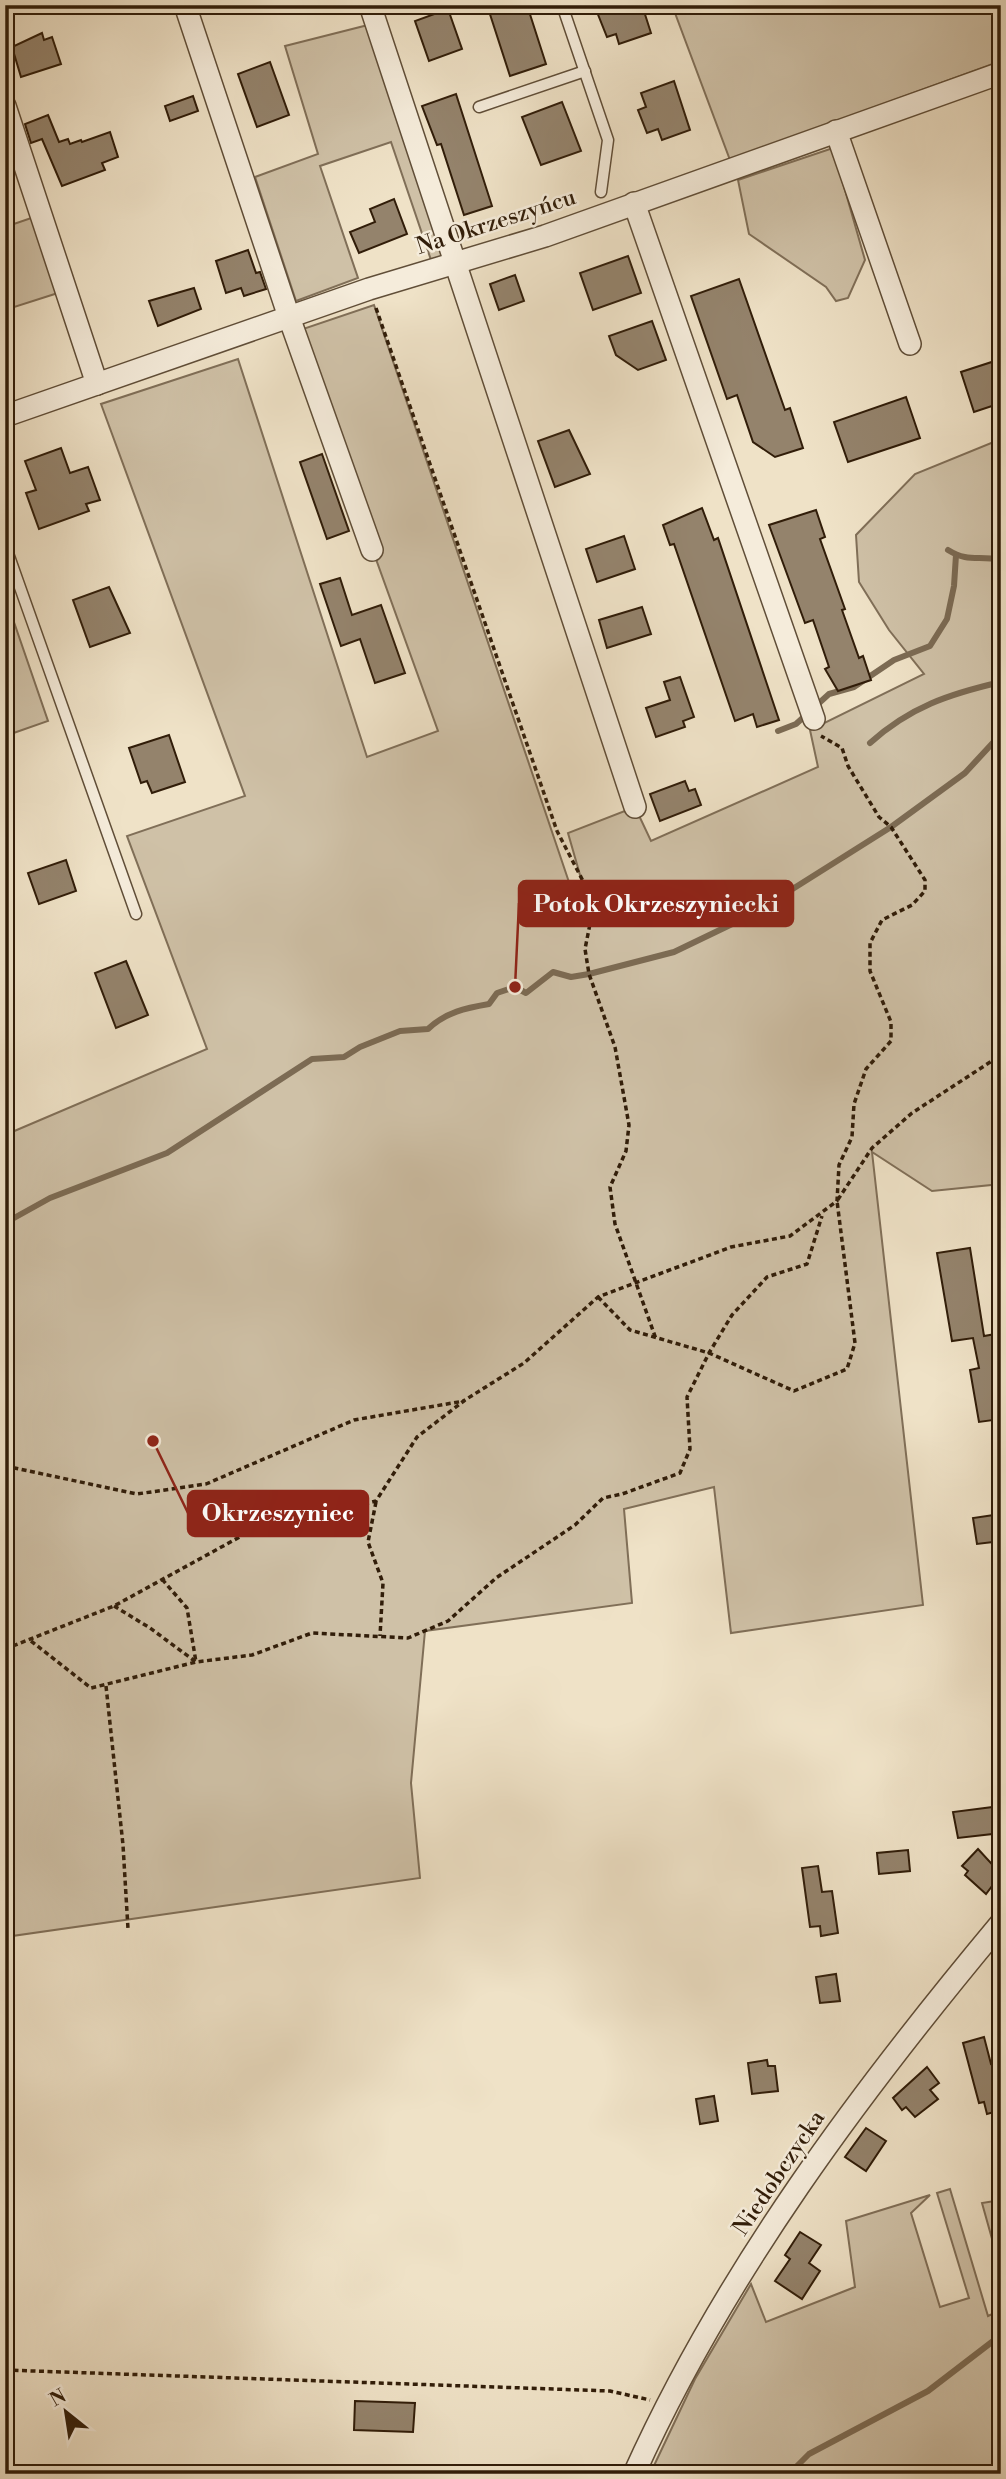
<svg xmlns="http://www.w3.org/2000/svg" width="1006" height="2479" font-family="'Libre Bodoni',serif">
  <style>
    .green { fill: #cfc1a7; stroke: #806f58; stroke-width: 2 }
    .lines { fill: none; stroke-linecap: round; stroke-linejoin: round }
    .stream { stroke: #7c6b54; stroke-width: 6 }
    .building { fill: #94836c; stroke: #311d09; stroke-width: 2 }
    .service-casing { stroke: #604e38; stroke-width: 13 }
    .minor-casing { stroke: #604e38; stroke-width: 24 }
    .path { stroke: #311d09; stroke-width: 3.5; stroke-dasharray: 5 3.5; stroke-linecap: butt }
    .service { stroke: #f5ecdb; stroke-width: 10 }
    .minor { stroke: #f5ecdb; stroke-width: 21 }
    .labels { text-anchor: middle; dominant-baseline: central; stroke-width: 5; stroke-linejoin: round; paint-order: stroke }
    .street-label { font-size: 23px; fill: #311d09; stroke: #f5ecdb }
    .leader { fill: none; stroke: #8f2418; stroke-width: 2.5 }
    .callout-dot { fill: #8f2418; stroke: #f5ecdb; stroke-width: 2.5 }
    .callout { fill: #8f2418; stroke: #8f2418; stroke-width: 2.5 }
    .callout-label { font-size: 24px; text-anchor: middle; font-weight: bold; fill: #fff }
  </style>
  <rect width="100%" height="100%" fill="#efe2c7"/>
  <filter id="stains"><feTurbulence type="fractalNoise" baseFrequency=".00286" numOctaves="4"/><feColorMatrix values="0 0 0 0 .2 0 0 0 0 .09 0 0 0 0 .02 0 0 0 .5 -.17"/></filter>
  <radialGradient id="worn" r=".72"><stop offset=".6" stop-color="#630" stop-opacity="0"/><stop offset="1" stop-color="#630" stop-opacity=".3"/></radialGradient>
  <g class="green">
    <path d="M 672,5 L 1001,5 L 1001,61 L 730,160 Z"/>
    <path d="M 368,25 L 445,256 L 431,260 L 391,142 L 320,166 L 358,278 L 296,301 L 255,177 L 318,154 L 285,46 Z"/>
    <path d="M 833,148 L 865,260 L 848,298 L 836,301 L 826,287 L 749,234 L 738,180 Z"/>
    <path d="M 37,216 L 61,292 L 5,310 L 5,227 Z"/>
    <path d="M 374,305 L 572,891 L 582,882 L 568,833 L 635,807 L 651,841 L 818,767 L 810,730 L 924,674 L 889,630 L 859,582 L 856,535 L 915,474 L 1001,439 L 1001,1184 L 932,1191 L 872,1152 L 923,1605 L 731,1633 L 714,1487 L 624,1509 L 632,1603 L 425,1631 L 411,1783 L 420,1878 L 5,1937 L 5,1135 L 207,1049 L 127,836 L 245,796 L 101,404 L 238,359 L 367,757 L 438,731 L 294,332 Z"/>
    <path d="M 5,596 L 48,721 L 5,736 Z"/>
    <path d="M 950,2189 L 988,2316 L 1001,2310 L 1001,2474 L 650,2474 L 695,2379 L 751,2284 L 766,2322 L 855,2287 L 846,2221 L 930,2195 L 911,2213 L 940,2307 L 969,2298 L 937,2193 Z"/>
    <path d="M 1001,2200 L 1001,2271 L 982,2203 Z"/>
  </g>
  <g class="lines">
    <g class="stream">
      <path d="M 948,550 C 969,563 978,555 1001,560"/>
      <path d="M 778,731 L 796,724 L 829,694 L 854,687 L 894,660 L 930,646 L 947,619 L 954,586 L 956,555"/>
      <path d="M 870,743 C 910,707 949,694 1001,682"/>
      <path d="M 5,1223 L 50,1198 L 167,1153 L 312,1059 L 344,1057 L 360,1047 L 400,1031 L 428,1029 C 446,1012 466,1008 489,1004 L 497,993 L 515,987 L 526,993 L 553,972 L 571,977 L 589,974 L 674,952 L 753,914 L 891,827 L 965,773 L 1001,734"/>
      <path d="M 789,2474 L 809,2454 L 928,2391 L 1001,2335"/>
    </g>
  </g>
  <g class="building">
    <path d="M 487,5 L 527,5 L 546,64 L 510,76 Z"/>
    <path d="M 600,5 L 642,5 L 651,33 L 619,44 L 616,34 L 607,37 L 597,12 L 602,11 Z"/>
    <path d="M 448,9 L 462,49 L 429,61 L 415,21 Z"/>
    <path d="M 42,33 L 44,40 L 52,37 L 61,64 L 21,77 L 12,47 Z"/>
    <path d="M 270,62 L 289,115 L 257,127 L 238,74 Z"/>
    <path d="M 674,81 L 690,130 L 662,140 L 658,129 L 647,133 L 638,110 L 646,107 L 641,93 Z"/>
    <path d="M 456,94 L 492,206 L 464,215 L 441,144 L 437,145 L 422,106 Z"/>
    <path d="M 193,96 L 198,111 L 170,121 L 165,106 Z"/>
    <path d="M 562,102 L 581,151 L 541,165 L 522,117 Z"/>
    <path d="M 48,115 L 59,142 L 68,139 L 70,144 L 81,140 L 82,142 L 110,132 L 118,157 L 102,163 L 105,170 L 62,186 L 42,139 L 31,143 L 25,124 Z"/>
    <path d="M 394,199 L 407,234 L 359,253 L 350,232 L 375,222 L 370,209 Z"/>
    <path d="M 248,250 L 256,273 L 260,272 L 266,289 L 244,296 L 241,288 L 226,293 L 216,261 Z"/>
    <path d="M 628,256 L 641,293 L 593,310 L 580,273 Z"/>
    <path d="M 515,275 L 524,301 L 499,310 L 490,284 Z"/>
    <path d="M 739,279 L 785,410 L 790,408 L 803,448 L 775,457 L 753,442 L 737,395 L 727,399 L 691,296 Z"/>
    <path d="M 194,288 L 201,309 L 158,326 L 149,301 Z"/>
    <path d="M 652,321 L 666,360 L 638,370 L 616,355 L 609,336 Z"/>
    <path d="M 1001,359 L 1001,403 L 974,412 L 961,372 Z"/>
    <path d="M 906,397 L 920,438 L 848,462 L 834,422 Z"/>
    <path d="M 569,430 L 590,474 L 555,487 L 538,441 Z"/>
    <path d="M 61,448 L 70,473 L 88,467 L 100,500 L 86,504 L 89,511 L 39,529 L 26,493 L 36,490 L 25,461 Z"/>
    <path d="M 322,454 L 349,531 L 327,539 L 300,462 Z"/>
    <path d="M 702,508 L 714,540 L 718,538 L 779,720 L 757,727 L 753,714 L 735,721 L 674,544 L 670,545 L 663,525 Z"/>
    <path d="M 816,510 L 825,537 L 820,539 L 845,609 L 842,610 L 859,658 L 863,656 L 871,680 L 838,691 L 825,669 L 829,667 L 813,620 L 805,623 L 769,525 Z"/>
    <path d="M 624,536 L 635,569 L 597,582 L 586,549 Z"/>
    <path d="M 340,578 L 352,615 L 381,605 L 405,673 L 375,683 L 360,639 L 341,646 L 320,584 Z"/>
    <path d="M 109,587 L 130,633 L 90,647 L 73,600 Z"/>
    <path d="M 642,607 L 651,634 L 607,648 L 599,620 Z"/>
    <path d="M 680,677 L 694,717 L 683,721 L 685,727 L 656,737 L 646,708 L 670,700 L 664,682 Z"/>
    <path d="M 169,735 L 185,782 L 152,793 L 147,781 L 141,783 L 129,748 Z"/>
    <path d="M 685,781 L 689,791 L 695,789 L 701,805 L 660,821 L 650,794 Z"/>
    <path d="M 66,860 L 76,891 L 39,904 L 28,873 Z"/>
    <path d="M 126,961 L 148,1015 L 116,1028 L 95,973 Z"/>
    <path d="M 970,1248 L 984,1336 L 1001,1333 L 1001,1419 L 979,1422 L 970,1370 L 979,1368 L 973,1338 L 952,1341 L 937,1253 Z"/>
    <path d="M 1001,1514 L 1001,1541 L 977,1544 L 973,1518 Z"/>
    <path d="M 1001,1806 L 1001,1833 L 958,1838 L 953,1812 Z"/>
    <path d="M 978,1849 L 1001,1874 L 986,1894 L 965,1875 L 968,1871 L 962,1866 Z"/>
    <path d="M 908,1850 L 910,1871 L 879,1874 L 877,1853 Z"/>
    <path d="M 818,1866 L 822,1892 L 832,1891 L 838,1933 L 821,1936 L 820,1926 L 810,1927 L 802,1868 Z"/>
    <path d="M 836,1974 L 840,2001 L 820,2003 L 816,1977 Z"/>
    <path d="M 984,2037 L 991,2064 L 1001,2061 L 1001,2110 L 987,2114 L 984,2102 L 979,2103 L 963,2043 Z"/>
    <path d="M 767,2060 L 768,2066 L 775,2066 L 778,2091 L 752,2094 L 748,2063 Z"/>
    <path d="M 927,2067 L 939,2083 L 930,2090 L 938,2099 L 915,2117 L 906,2107 L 902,2110 L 893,2098 Z"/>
    <path d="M 714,2096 L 718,2121 L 700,2124 L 696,2099 Z"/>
    <path d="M 866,2128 L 886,2141 L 866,2171 L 845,2157 Z"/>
    <path d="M 800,2232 L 821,2245 L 809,2263 L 820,2271 L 802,2299 L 775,2281 L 790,2259 L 785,2255 Z"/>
    <path d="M 355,2401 L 415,2403 L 413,2432 L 354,2430 Z"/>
  </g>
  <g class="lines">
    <defs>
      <g id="service">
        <path d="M 562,5 L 608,140 L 601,192"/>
        <path d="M 479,107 L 585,71"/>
        <path d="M 5,545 L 136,914"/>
      </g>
      <g id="minor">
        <path d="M 185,5 L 289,317 L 372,550"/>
        <path d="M 370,5 L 635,807"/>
        <path d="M 5,106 L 97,384"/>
        <path d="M 836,131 L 910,344"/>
        <path d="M 634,203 L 814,719"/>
        <path d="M 5,416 L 369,289 L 545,236 L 1001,73"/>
        <path d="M 634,2474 C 725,2272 860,2092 1001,1923"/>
      </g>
    </defs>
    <use href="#service" class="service-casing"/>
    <use href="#minor" class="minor-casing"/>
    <g class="path">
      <path d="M 376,308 L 557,831 L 583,881 L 591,919 L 585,949 L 589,974 L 615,1047 L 629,1125 L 626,1151 L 610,1187 L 615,1224 L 656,1339"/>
      <path d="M 598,1297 L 630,1330 L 709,1353 L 794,1391 L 847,1369 L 855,1343 L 837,1201 L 872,1148 L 912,1113 L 1001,1055"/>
      <path d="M 5,1466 L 137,1494 L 206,1484 L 354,1420 L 464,1401"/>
      <path d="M 376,1502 L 368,1542 L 383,1583 L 380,1636"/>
      <path d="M 114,1606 L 150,1628 L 196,1662 L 187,1608 L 161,1578"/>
      <path d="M 31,1641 L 91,1688 L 196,1662 L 252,1655 L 312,1633 L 408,1638 L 448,1621 L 496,1578 L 575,1525 L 603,1498 L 622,1494 L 680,1473 L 690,1449 L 687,1397 L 709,1353 L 732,1315 L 767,1277 L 807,1264 L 822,1216"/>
      <path d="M 5,1649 L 114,1606 L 276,1517 L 357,1506 L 376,1501 L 417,1437 L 465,1400 L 524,1363 L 598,1297 L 731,1247 L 790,1236 L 837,1201 L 839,1165 L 852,1137 L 854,1104 L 866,1069 L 891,1041 L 891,1022 L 870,971 L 870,943 L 882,920 L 912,905 L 925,891 L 925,880 L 891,827 L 879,817 L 848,766 L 842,748 L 821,736"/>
      <path d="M 106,1686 L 123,1845 L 128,1929"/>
      <path d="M 5,2370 L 610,2391 L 650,2400"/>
    </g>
    <use href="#service" class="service"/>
    <use href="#minor" class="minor"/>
  </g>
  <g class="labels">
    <g class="street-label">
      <text transform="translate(496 222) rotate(-18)">Na Okrzeszyńcu</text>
      <text transform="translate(779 2173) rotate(-56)">Niedobczycka</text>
    </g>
  </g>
  <path class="leader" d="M515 987L519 903M153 1441L188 1513"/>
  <g class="callout-dot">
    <circle cx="515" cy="987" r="7"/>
    <circle cx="153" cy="1441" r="7"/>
  </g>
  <g class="callout">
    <rect x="519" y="881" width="274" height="45" rx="7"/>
    <rect x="188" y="1491" width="180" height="45" rx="7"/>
  </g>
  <g class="callout-label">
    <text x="656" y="912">Potok Okrzeszyniecki</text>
    <text x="278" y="1521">Okrzeszyniec</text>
  </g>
  <rect width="1006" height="2479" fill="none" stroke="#efe2c7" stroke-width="28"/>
  <rect x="7" y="7" width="992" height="2465" fill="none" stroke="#311d09" stroke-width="3.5"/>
  <rect x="14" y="14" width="978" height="2451" fill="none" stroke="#311d09" stroke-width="2"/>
  <g transform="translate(66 2412) rotate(330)" stroke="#f5ecdb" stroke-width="5" paint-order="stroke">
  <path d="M0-5L12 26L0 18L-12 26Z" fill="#311d09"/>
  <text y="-10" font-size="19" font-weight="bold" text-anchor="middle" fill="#311d09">N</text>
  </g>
  <rect width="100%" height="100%" filter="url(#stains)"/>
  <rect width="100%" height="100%" fill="url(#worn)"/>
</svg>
